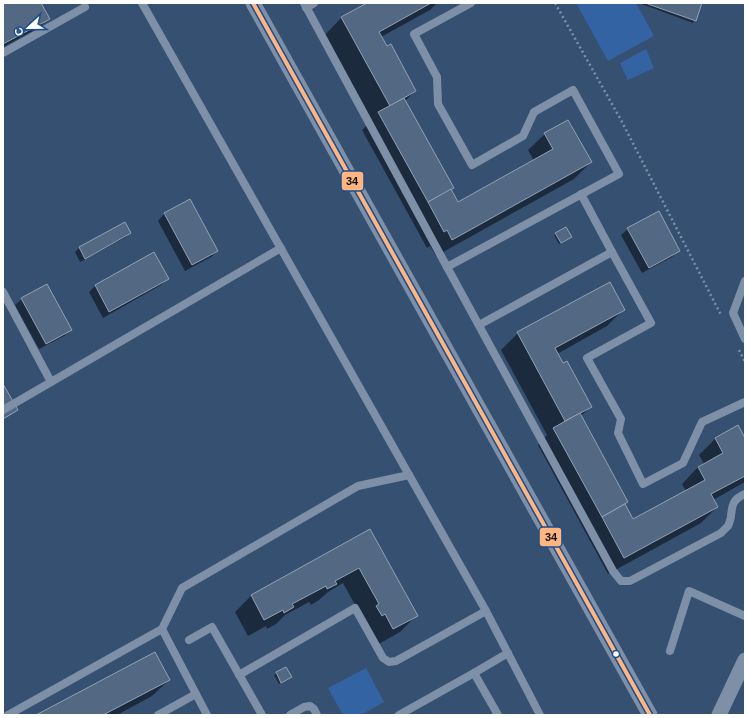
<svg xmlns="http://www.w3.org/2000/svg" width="748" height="718" font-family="Arial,sans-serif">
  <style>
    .green { fill: #3363a2 }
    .shadow { fill: #0007 }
    .building { fill: #536882; stroke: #92a1b5 }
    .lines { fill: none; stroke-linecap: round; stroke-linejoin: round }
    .path { stroke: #7d90a7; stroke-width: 2.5; stroke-dasharray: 2 3; stroke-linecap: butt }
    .service { stroke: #7d90a7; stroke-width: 8 }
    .minor { stroke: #7d90a7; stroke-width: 15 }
    .bus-1-casing { stroke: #1e4d8b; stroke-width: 7 }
    .bus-1 { stroke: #ffb580; stroke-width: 4 }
    .bus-dot { fill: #fff; stroke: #1e4d8b; stroke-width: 1.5 }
    .line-badge { stroke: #1e4d8b; stroke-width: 1.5 }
    .pale-badge-label { font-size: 11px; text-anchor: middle; font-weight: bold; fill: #111 }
  </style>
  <rect width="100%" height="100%" fill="#365072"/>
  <g class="green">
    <path d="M 576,3 L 636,3 L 654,36 L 608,61 Z"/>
    <path d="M 646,49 L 654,68 L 628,80 L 620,63 Z"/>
    <path d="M 366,668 L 384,702 L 361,715 L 343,715 L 328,688 Z"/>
  </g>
  <g class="shadow">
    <path d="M 9,3 L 40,3 L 48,18 L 40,27 L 3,47 L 3,6 Z"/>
    <path d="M 369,3 L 437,3 L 430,10 L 381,37 L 415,91 L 405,101 L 457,203 L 534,161 L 528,150 L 545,134 L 591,162 L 574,179 L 436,256 L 430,246 L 427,248 L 362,130 L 372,120 L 325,35 L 341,18 Z"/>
    <path d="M 639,3 L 701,3 L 693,23 Z"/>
    <path d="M 190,200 L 217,251 L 211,257 L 185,271 L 158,221 L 164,214 Z"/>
    <path d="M 125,223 L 130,233 L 126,237 L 80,262 L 75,252 L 79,248 Z"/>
    <path d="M 628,229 L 679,250 L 672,257 L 642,273 L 621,235 Z"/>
    <path d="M 556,233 L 571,237 L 559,244 L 554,235 Z"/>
    <path d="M 154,254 L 167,279 L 161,285 L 103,318 L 89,292 L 95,286 Z"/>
    <path d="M 22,299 L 71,330 L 64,336 L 39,349 L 15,305 Z"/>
    <path d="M 623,310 L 607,326 L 557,354 L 590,407 L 580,417 L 627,502 L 624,505 L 633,520 L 686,491 L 682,484 L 698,467 L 704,464 L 699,455 L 716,438 L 745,440 L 745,482 L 713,500 L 717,507 L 701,523 L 608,574 L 538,445 L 547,435 L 501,350 L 518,333 Z"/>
    <path d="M 370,530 L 417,615 L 400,632 L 377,645 L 343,583 L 328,592 L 319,600 L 311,605 L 309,602 L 285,615 L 276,624 L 267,629 L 266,626 L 248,636 L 235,612 L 251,596 Z"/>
    <path d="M 286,668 L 291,677 L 279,684 L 274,675 Z"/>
    <path d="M 169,680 L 152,696 L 117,715 L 39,715 Z"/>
  </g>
  <g class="building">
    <path d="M 6,3 L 41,3 L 50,19 L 3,44 L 3,5 Z"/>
    <path d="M 367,3 L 431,3 L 379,32 L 387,46 L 391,44 L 416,91 L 390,106 L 341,17 Z"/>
    <path d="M 645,3 L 702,3 L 696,21 Z"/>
    <path d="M 404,98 L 454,188 L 428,202 L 378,112 Z"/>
    <path d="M 568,120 L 592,162 L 452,240 L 447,230 L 444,232 L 428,202 L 451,189 L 458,202 L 553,149 L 544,133 Z"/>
    <path d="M 190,199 L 218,251 L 192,265 L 164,213 Z"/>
    <path d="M 659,211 L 680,251 L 649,268 L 627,228 Z"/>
    <path d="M 125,222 L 131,233 L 85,259 L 79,247 Z"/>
    <path d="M 566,227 L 572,237 L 561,243 L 555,233 Z"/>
    <path d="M 154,252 L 169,279 L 109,312 L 95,285 Z"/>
    <path d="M 610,282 L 625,310 L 555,348 L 563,363 L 567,361 L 592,407 L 565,421 L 517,332 Z"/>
    <path d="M 47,284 L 72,330 L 46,344 L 21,298 Z"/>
    <path d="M 3,384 L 18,410 L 3,419 Z"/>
    <path d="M 580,413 L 628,502 L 602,517 L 553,428 Z"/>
    <path d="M 738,425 L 745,438 L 745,476 L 711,494 L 718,507 L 624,558 L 602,517 L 625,504 L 633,519 L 705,480 L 698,467 L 723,453 L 715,438 Z"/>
    <path d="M 370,529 L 418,616 L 393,629 L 385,614 L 382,616 L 376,606 L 379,604 L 359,568 L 335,581 L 337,584 L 327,589 L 326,586 L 292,604 L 294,607 L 284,613 L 283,610 L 264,620 L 251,595 Z"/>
    <path d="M 155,652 L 170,680 L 103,715 L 36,715 Z"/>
    <path d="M 286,667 L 292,677 L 281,683 L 276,672 Z"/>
  </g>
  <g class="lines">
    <g class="path">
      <path d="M 555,3 L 621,120 L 721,315"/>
      <path d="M 739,350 L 745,362"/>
    </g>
    <g class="service">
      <path d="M 142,3 L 486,611 L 540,715"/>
      <path d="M 304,3 L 447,267 L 619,174 L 573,90 L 534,112 L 523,136 L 472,165 L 438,104 L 437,77 L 414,34 L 471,3"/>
      <path d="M 306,8 L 314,3"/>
      <path d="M 3,53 L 85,7"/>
      <path d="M 581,194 L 612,252"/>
      <path d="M 447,267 L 613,571 L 621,581 L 630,581 L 721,533 C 723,531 726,528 728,526 C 735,513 726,502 745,494"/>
      <path d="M 745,281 L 733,313 L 745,339"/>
      <path d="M 3,292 L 51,382"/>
      <path d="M 479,325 L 612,252 L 651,323 L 587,358 L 621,419 L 618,433 L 643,484 L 683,463 L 702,422 L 745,402"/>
      <path d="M 3,410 L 281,248"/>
      <path d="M 162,629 L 182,588 L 358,486 L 409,475"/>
      <path d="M 189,640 L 212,627 L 262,715"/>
      <path d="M 670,651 L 689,591 L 745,616"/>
      <path d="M 474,673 L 508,653"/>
      <path d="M 239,675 L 355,608 L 383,658 L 389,662 L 396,661 L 486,611"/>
      <path d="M 8,715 L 162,629 L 207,715"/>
      <path d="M 158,715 L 196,694"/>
      <path d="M 290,715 L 304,707 L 310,706 L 314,709 L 317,715"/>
      <path d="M 399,715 L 474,673 L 498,715"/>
    </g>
    <g class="minor">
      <path d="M 253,3 L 650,715"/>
      <path d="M 719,715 L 745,660"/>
    </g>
    <defs>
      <path id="bus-1" d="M 253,3 L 650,715"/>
    </defs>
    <use href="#bus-1" class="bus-1-casing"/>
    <use href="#bus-1" class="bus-1"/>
  </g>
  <circle class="bus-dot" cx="616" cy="654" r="3.5"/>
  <g class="line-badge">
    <rect x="341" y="171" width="23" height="20" rx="4" fill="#ffb580"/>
    <rect x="539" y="527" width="23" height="20" rx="4" fill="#ffb580"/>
  </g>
  <g class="pale-badge-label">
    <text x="352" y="185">34</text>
    <text x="551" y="541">34</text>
  </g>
  <rect width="748" height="718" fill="none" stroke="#ffffff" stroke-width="8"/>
  <g transform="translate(28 28) rotate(248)" stroke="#1e4d8b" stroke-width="3" paint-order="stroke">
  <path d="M0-3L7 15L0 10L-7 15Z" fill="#ffffff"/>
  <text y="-6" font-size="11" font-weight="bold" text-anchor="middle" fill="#ffffff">С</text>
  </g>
</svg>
